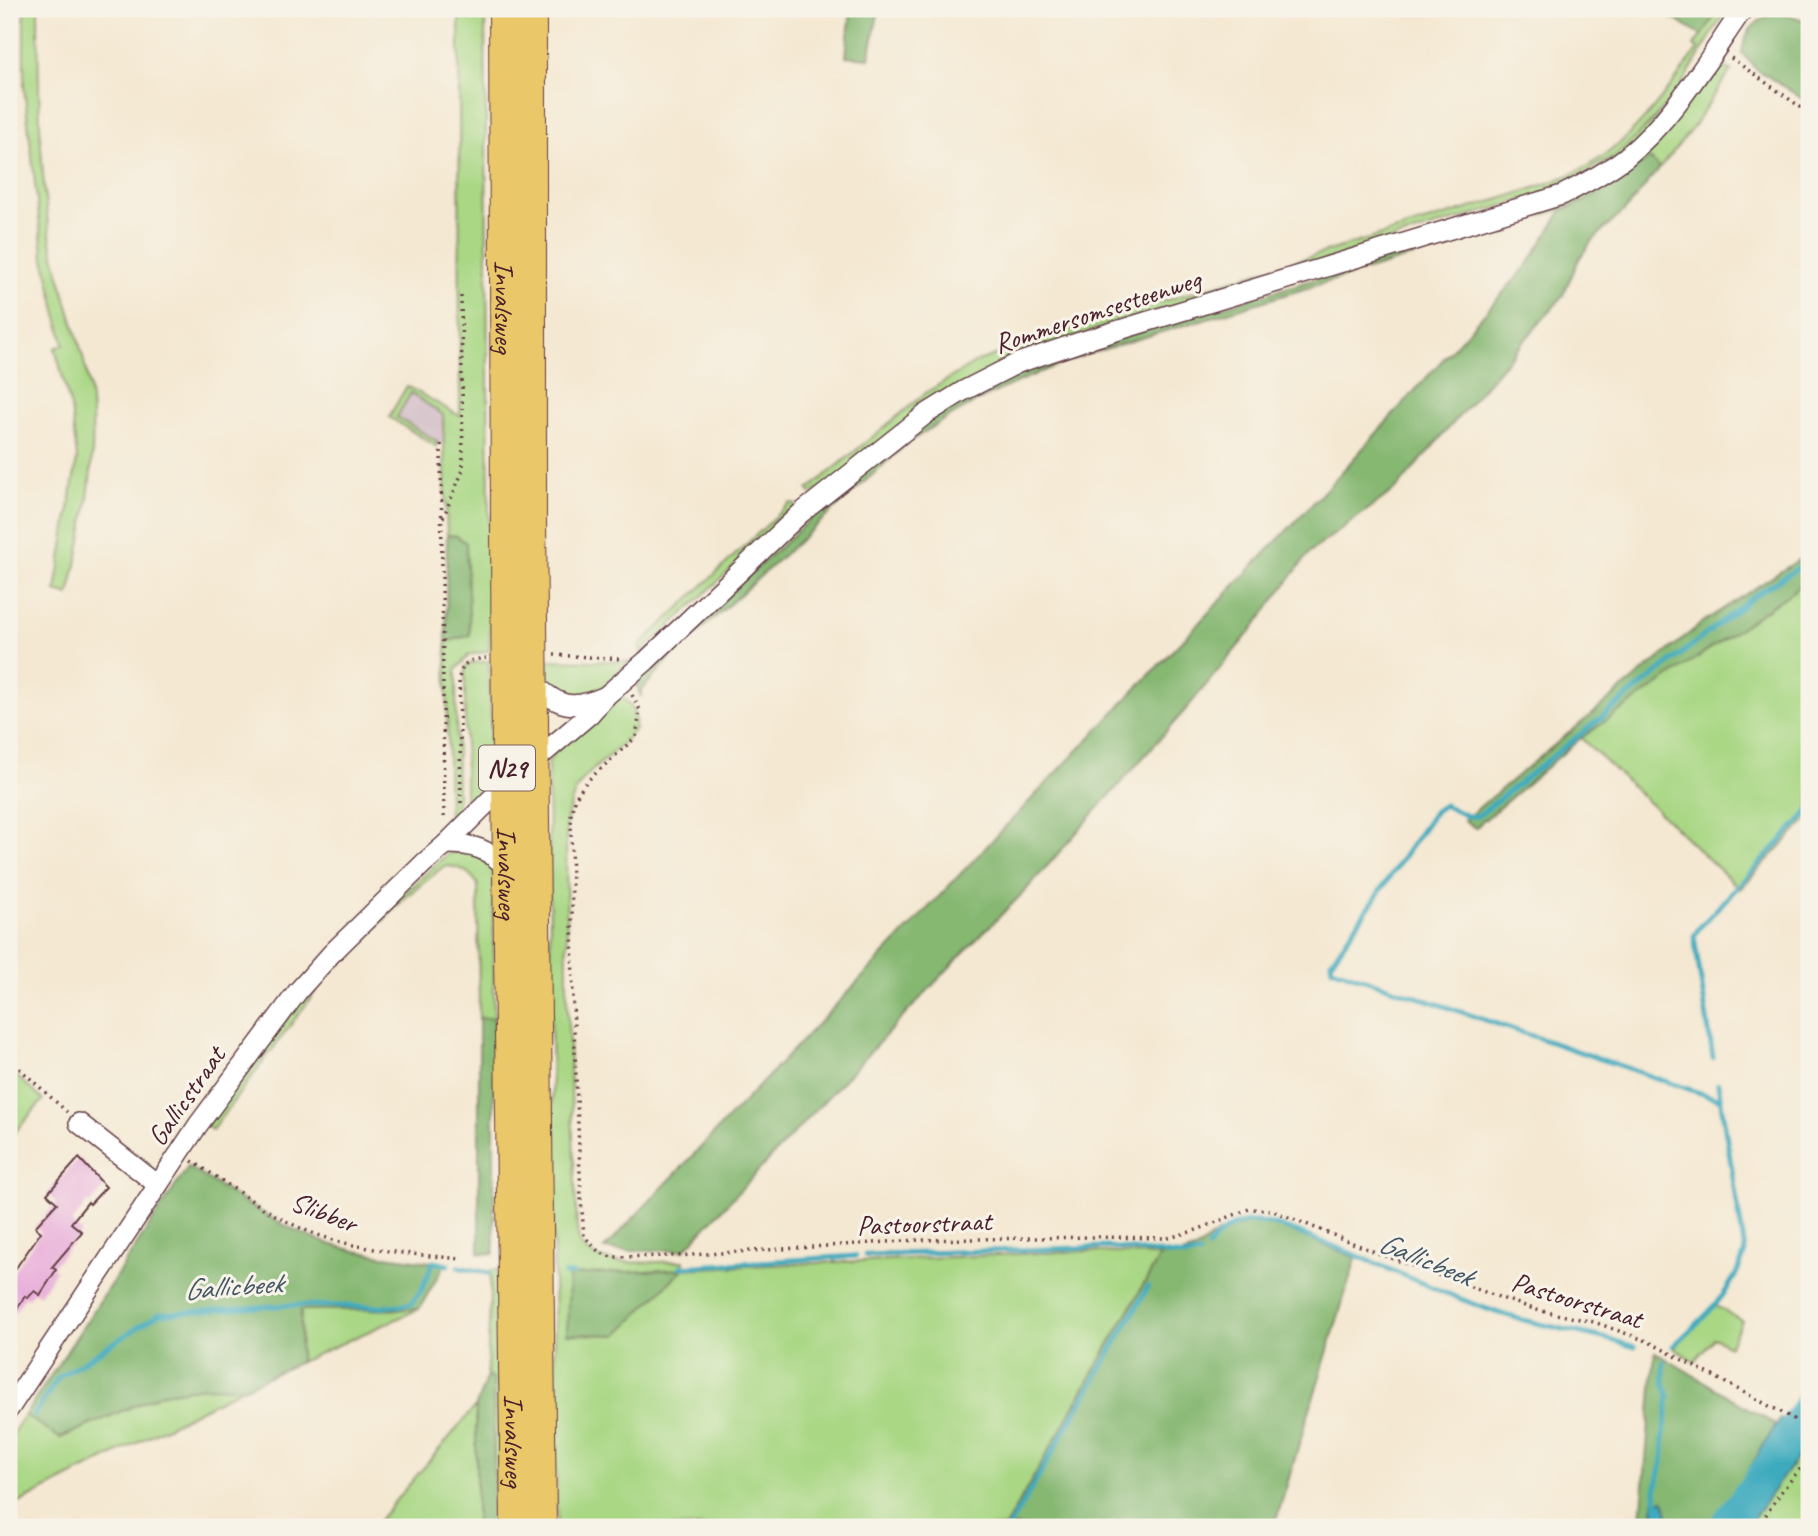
<svg xmlns="http://www.w3.org/2000/svg" width="1818" height="1536" font-family="Caveat,sans-serif">
  <style>
    .industrial { fill: #d2bdc7 }
    .green { fill: #a9d784; stroke: #7a7b58; stroke-width: 2 }
    .forest { fill: #86b872; stroke: #686c4e; stroke-width: 2 }
    .water { fill: #3eaabe; stroke: #446474; stroke-width: 2 }
    .lines { fill: none; stroke-linecap: round; stroke-linejoin: round }
    .stream { stroke: #3eaabe; stroke-width: 5 }
    .river { stroke: #3eaabe; stroke-width: 32 }
    .building { fill: #e6a3d8 }
    .minor-casing { stroke: #643d44; stroke-width: 22 }
    .highway-casing { stroke: #643d44; stroke-width: 32 }
    .path { stroke: #643d44; stroke-width: 3.5; stroke-dasharray: 2 5; stroke-linecap: butt }
    .minor { stroke: #fff; stroke-width: 19 }
    .highway { stroke: #eac769; stroke-width: 30 }
    .labels { text-anchor: middle; dominant-baseline: central; stroke-width: 6; stroke-linejoin: round; paint-order: stroke }
    .shield { fill: #f7f3e8; stroke: #7e5f64; stroke-width: 2 }
    .shield-label { font-size: 26px; font-weight: bold; fill: #4a1f2b }
    .street-label { font-size: 28px; fill: #4a1f2b; stroke: #f7f3e8 }
    .water-label { font-size: 30px; font-style: italic; fill: #455766; stroke: #f7f3e8 }
  </style>
  <rect width="100%" height="100%" fill="#f7f3e8"/>
  <filter id="ink" filterUnits="userSpaceOnUse"><feTurbulence type="fractalNoise" baseFrequency=".0143" numOctaves="2"/><feDisplacementMap in="SourceGraphic" scale="14" xChannelSelector="R" yChannelSelector="G"/><feConvolveMatrix kernelMatrix="1 2 1 2 8 2 1 2 1" color-interpolation-filters="sRGB"/></filter>
  <filter id="wash" filterUnits="userSpaceOnUse"><feTurbulence type="fractalNoise" baseFrequency=".00686" numOctaves="4" result="noise"/><feDisplacementMap in="SourceGraphic" scale="28" xChannelSelector="R" yChannelSelector="G"/><feGaussianBlur stdDeviation="1.57" result="paint"/><feColorMatrix in="noise" values="0 0 0 0 0 0 0 0 0 0 0 0 0 0 0 0 0 1.4 0 .05"/><feComposite in="paint" operator="in"/></filter>
  <g filter="url(#wash)">
    <rect width="100%" height="100%" fill="#f4e8d2"/>
    <path class="industrial" d="M 411,392 L 443,415 L 445,447 L 396,417 Z"/>
    <g class="green">
      <path d="M 24,9 L 38,9 C 39,87 38,165 51,241 C 61,295 85,346 91,401 C 97,466 84,532 69,595 L 56,591 L 77,458 L 71,408 L 55,348 L 64,345 L 43,253 L 24,88 Z"/>
      <path d="M 459,9 L 485,9 L 490,634 L 489,651 L 469,655 L 456,670 L 457,808 L 457,813 L 449,821 L 446,642 L 470,635 L 457,536 L 447,535 L 443,415 L 411,393 L 397,417 L 438,442 L 436,446 L 389,417 L 407,386 L 460,416 Z"/>
      <path d="M 1719,9 L 1727,9 L 1676,94 L 1625,150 L 1555,190 L 1084,333 L 811,494 L 808,490 L 927,392 L 978,361 L 1068,330 L 1510,196 C 1539,186 1570,178 1596,161 C 1638,134 1669,89 1698,49 L 1694,46 Z"/>
      <path d="M 1722,67 L 1731,70 L 1691,130 L 1660,168 L 1649,159 L 1583,202 L 1447,246 L 1446,240 L 1562,202 L 1713,69 Z"/>
      <path d="M 790,503 L 795,504 L 796,509 L 641,653 L 639,646 Z"/>
      <path d="M 1809,580 L 1809,817 L 1740,889 L 1581,738 Z"/>
      <path d="M 549,660 L 631,662 L 595,694 L 563,697 L 547,684 Z"/>
      <path d="M 489,661 L 493,784 L 465,817 L 465,673 L 466,666 L 472,663 Z"/>
      <path d="M 620,696 C 632,704 637,714 635,728 C 630,738 621,745 612,753 C 583,778 572,785 566,825 L 567,997 L 577,1229 C 578,1235 578,1241 581,1245 C 598,1270 657,1261 684,1261 L 684,1269 L 1087,1251 L 1160,1256 L 1005,1527 L 557,1527 L 548,764 L 554,753 Z"/>
      <path d="M 465,851 L 489,861 L 493,872 L 494,1018 L 479,1018 L 478,885 C 471,872 459,866 444,866 L 405,898 L 338,967 L 336,957 L 447,854 Z"/>
      <path d="M 309,990 L 316,991 L 212,1130 L 206,1126 Z"/>
      <path d="M 9,1069 L 43,1100 L 9,1139 Z"/>
      <path d="M 491,1270 L 497,1270 L 501,1527 L 494,1527 L 493,1379 L 487,1376 Z"/>
      <path d="M 1715,1305 L 1742,1321 L 1729,1346 L 1714,1338 L 1694,1361 L 1674,1348 Z"/>
      <path d="M 419,1309 L 300,1362 L 301,1310 Z"/>
      <path d="M 204,1387 L 243,1388 L 9,1508 L 9,1438 L 25,1415 L 60,1438 L 163,1393 Z"/>
      <path d="M 476,1406 L 476,1527 L 373,1527 Z"/>
      <path d="M 1809,1438 L 1809,1527 L 1742,1527 Z"/>
    </g>
    <g class="forest">
      <path d="M 851,9 L 879,9 L 869,58 L 846,56 Z"/>
      <path d="M 1657,9 L 1719,9 L 1702,36 Z"/>
      <path d="M 1774,10 L 1809,22 L 1809,103 L 1755,68 L 1742,53 C 1745,28 1755,24 1774,10 Z"/>
      <path d="M 1649,159 L 1660,168 L 1628,207 L 1591,242 L 1579,259 L 1562,297 L 1397,488 L 1310,552 L 1254,627 L 1187,708 L 1025,891 L 962,954 L 684,1250 L 627,1251 L 604,1249 L 1330,485 L 1527,266 L 1562,210 L 1583,202 L 1615,183 Z"/>
      <path d="M 1446,240 L 1447,246 L 1085,355 C 1020,378 960,406 904,446 L 670,658 L 641,691 L 641,697 L 637,686 L 639,676 L 868,466 L 944,410 L 1032,364 Z"/>
      <path d="M 447,535 L 457,536 L 466,543 L 470,635 L 446,642 Z"/>
      <path d="M 1809,553 L 1809,580 L 1581,738 L 1475,828 L 1464,820 L 1703,622 Z"/>
      <path d="M 479,1018 L 494,1018 L 494,1254 L 479,1253 Z"/>
      <path d="M 188,1167 C 232,1193 276,1226 324,1242 C 362,1256 406,1258 445,1264 L 419,1309 L 301,1310 L 300,1362 L 243,1388 L 204,1387 L 163,1393 L 60,1438 L 25,1415 Z"/>
      <path d="M 1254,1221 L 1277,1226 L 1356,1258 L 1274,1527 L 1005,1527 L 1160,1256 L 1182,1254 L 1195,1250 L 1218,1233 Z"/>
      <path d="M 683,1269 L 617,1335 L 567,1334 L 569,1275 Z"/>
      <path d="M 1655,1352 L 1776,1425 L 1749,1470 L 1709,1527 L 1638,1527 L 1641,1520 Z"/>
      <path d="M 487,1376 L 493,1379 L 494,1527 L 476,1527 L 476,1406 Z"/>
    </g>
    <g class="water">
      <path d="M 1780,1418 L 1809,1433 L 1809,1441 L 1747,1527 L 1708,1527 L 1749,1470 Z"/>
      <path d="M 1664,1500 L 1668,1515 L 1668,1527 L 1652,1527 L 1654,1501 Z"/>
    </g>
    <g class="lines">
      <g class="stream">
        <path d="M 1713,1058 L 1694,936 L 1699,928 L 1809,811"/>
        <path d="M 1721,1100 L 1332,968 L 1331,962 L 1435,811 L 1444,805 L 1467,816 L 1478,816 L 1754,596 L 1809,561"/>
        <path d="M 1208,1247 C 1220,1232 1237,1220 1257,1222 C 1280,1223 1302,1235 1323,1242 C 1381,1264 1437,1292 1496,1312 C 1541,1328 1589,1331 1634,1347"/>
        <path d="M 866,1255 L 1106,1247 L 1185,1256 L 1200,1254"/>
        <path d="M 458,1267 L 489,1273"/>
        <path d="M 680,1267 L 856,1256"/>
        <path d="M 565,1274 L 573,1274"/>
        <path d="M 1673,1346 C 1703,1319 1734,1292 1745,1251 L 1718,1084"/>
        <path d="M 34,1415 L 59,1377 L 159,1314 L 291,1305 L 382,1307 L 411,1304 L 422,1289 L 433,1262 L 448,1265"/>
        <path d="M 1657,1507 L 1656,1490 L 1664,1453 L 1663,1440 L 1669,1397 L 1664,1383 L 1664,1362"/>
        <path d="M 1009,1527 L 1148,1287"/>
      </g>
      <path class="river" d="M 1725,1527 L 1781,1451 L 1809,1406"/>
    </g>
    <g id="blocks">
      <path class="building" d="M 79,1158 L 106,1187 L 90,1204 L 88,1202 L 71,1223 L 82,1232 L 52,1267 L 56,1270 L 40,1295 L 34,1291 L 28,1298 L 25,1296 L 9,1321 L 9,1278 L 41,1232 L 35,1227 L 57,1203 L 47,1194 Z"/>
    </g>
  </g>
  <g filter="url(#ink)">
    <use href="#blocks" fill-opacity="0" stroke="#643d44" stroke-width="2"/>
    <g class="lines">
      <defs>
        <g id="minor">
          <path d="M 532,682 C 559,707 571,711 606,696"/>
          <path d="M 532,763 L 590,714 L 607,695 L 646,661 L 801,513 L 926,414 L 963,391 L 1018,363 L 1080,342 L 1562,195 C 1584,184 1607,172 1626,157 C 1674,118 1708,59 1743,9"/>
          <path d="M 446,844 C 475,844 488,849 508,869"/>
          <path d="M 79,1123 L 158,1185"/>
          <path d="M 9,1409 L 198,1125 L 298,991 L 332,953 L 424,863 L 446,844 L 507,783"/>
        </g>
        <g id="highway">
          <path id="s1" d="M 504,9 L 507,783 L 516,1527"/>
          <path d="M 531,9 L 531,517 L 541,1527"/>
        </g>
      </defs>
      <use href="#minor" class="minor-casing"/>
      <use href="#highway" class="highway-casing"/>
      <g class="path">
        <path d="M 1731,58 L 1809,113"/>
        <path d="M 441,444 L 444,821"/>
        <path d="M 443,518 L 463,470 L 461,294"/>
        <path d="M 554,655 L 623,659"/>
        <path d="M 632,695 L 640,710 L 636,737 L 586,782 L 576,797 L 571,813 L 573,1004 L 581,1197 L 584,1236 L 599,1252 L 611,1257 L 676,1256 L 918,1240 L 1093,1237 L 1168,1238 L 1194,1231 L 1249,1209 L 1271,1210 L 1385,1256 L 1507,1300 L 1537,1310 L 1594,1322 L 1647,1341 L 1809,1427"/>
        <path d="M 461,803 L 459,678 C 463,661 469,660 486,658"/>
        <path d="M 9,1059 L 67,1112"/>
        <path d="M 192,1161 C 224,1181 255,1205 288,1222 C 341,1250 404,1253 462,1259"/>
        <path d="M 1758,1527 L 1781,1492 L 1809,1458"/>
      </g>
      <use href="#minor" class="minor"/>
      <use href="#highway" class="highway"/>
    </g>
  </g>
  <g class="labels">
    <rect class="shield" x="479" y="745.5" width="56" height="45" rx="5"/>
    <g class="shield-label">
      <text x="507" y="768">N29</text>
    </g>
    <g class="street-label">
      <text stroke="none"><textPath href="#s1" startOffset="298">Invalsweg</textPath></text>
      <text transform="translate(1097 311) rotate(-18)">Rommersomsesteenweg</text>
      <text stroke="none"><textPath href="#s1" startOffset="864">Invalsweg</textPath></text>
      <text transform="translate(186 1096) rotate(-55)">Gallicstraat</text>
      <text transform="translate(324 1212) rotate(21)">Slibber</text>
      <text transform="translate(924 1223) rotate(-2)">Pastoorstraat</text>
      <text transform="translate(1577 1300) rotate(17)">Pastoorstraat</text>
      <text stroke="none"><textPath href="#s1" startOffset="1432">Invalsweg</textPath></text>
    </g>
    <g class="water-label">
      <text transform="translate(1426 1259) rotate(22)">Gallicbeek</text>
      <text transform="translate(233 1286) rotate(-4)">Gallicbeek</text>
    </g>
  </g>
  <rect width="1818" height="1536" fill="none" stroke="#f7f3e8" stroke-width="35"/>
</svg>
